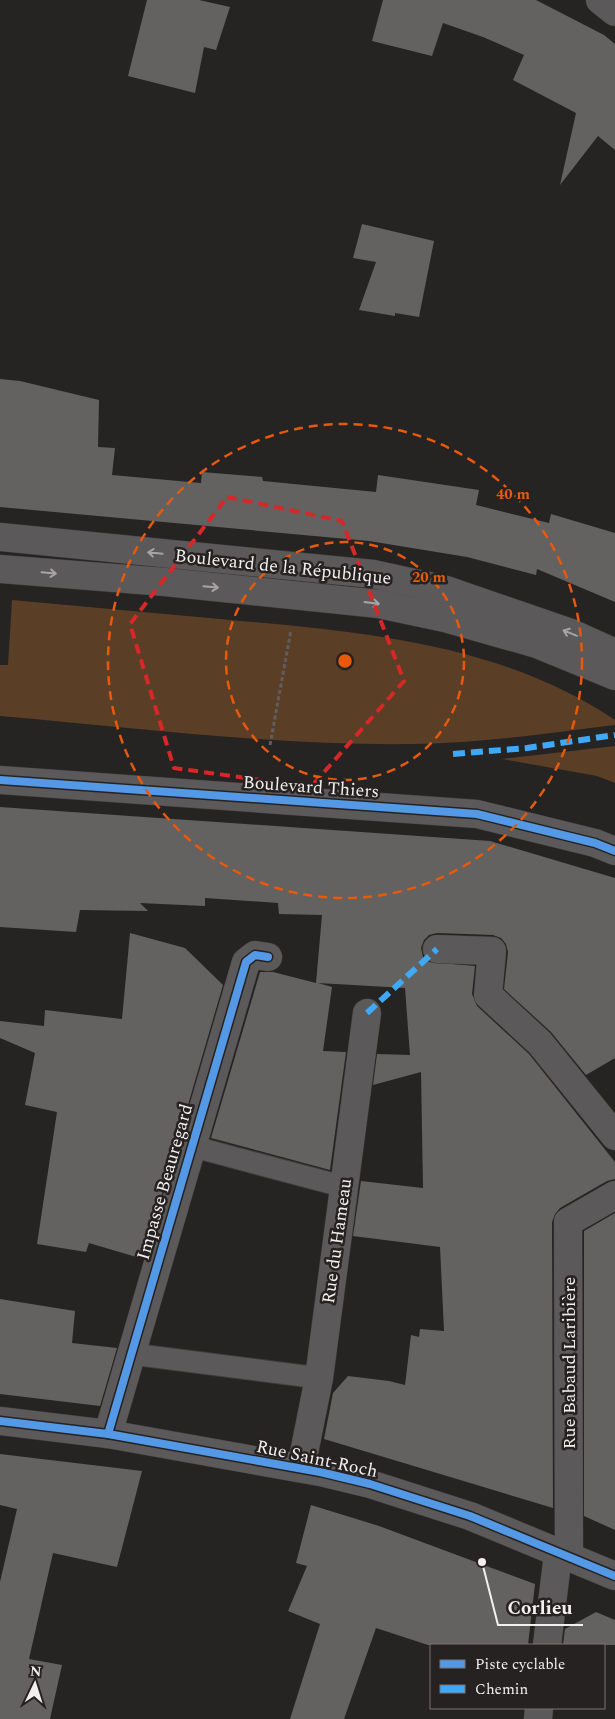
<svg xmlns="http://www.w3.org/2000/svg" width="615" height="1719" font-family="Spectral,serif">
  <style>
    .green { fill: #5a3e26 }
    .building { fill: #646161 }
    .lines { fill: none; stroke-linecap: round; stroke-linejoin: round }
    .lane-casing { stroke: #403e3e; stroke-width: 23 }
    .street-casing { stroke: #403e3e; stroke-width: 29 }
    .secondary-casing { stroke: #403e3e; stroke-width: 29 }
    .path { stroke: #615e5e; stroke-width: 3; stroke-dasharray: 4 2.5; stroke-linecap: butt }
    .lane { stroke: #5c595a; stroke-width: 21 }
    .street { stroke: #5c595a; stroke-width: 28 }
    .secondary { stroke: #5c595a; stroke-width: 28 }
    .quiet { stroke: #3fa9f5; stroke-width: 6; stroke-dasharray: 12 6; stroke-linecap: butt }
    .cycleway-casing { stroke: #272222; stroke-width: 11 }
    .cycleway { stroke: #5399e6; stroke-width: 8 }
    .oneway { stroke: #a7a4a4 }
    .marked { fill: none; stroke: #d62828; stroke-width: 4; stroke-dasharray: 10 6; stroke-linejoin: round }
    .ring { fill: none; stroke: #e8590c; stroke-width: 2.5; stroke-dasharray: 9 6 }
    .labels { text-anchor: middle; dominant-baseline: central; stroke-width: 5; stroke-linejoin: round; paint-order: stroke }
    .street-label { font-size: 18px; fill: #f2efef; stroke: #272222 }
    .centre { fill: #e8590c; stroke: #272222; stroke-width: 2.5 }
    .ring-label { font-size: 15px; text-anchor: middle; font-weight: bold; fill: #e8590c; stroke: #272222; stroke-width: 5; stroke-linejoin: round; paint-order: stroke }
    .leader { fill: none; stroke: #f2efef; stroke-width: 2 }
    .callout-dot { fill: #f2efef; stroke: #272222; stroke-width: 2 }
    .callout-label { font-size: 19px; text-anchor: middle; font-weight: bold; fill: #f2efef; stroke: #272222; stroke-width: 5; stroke-linejoin: round; paint-order: stroke }
  </style>
  <rect width="100%" height="100%" fill="#262323"/>
  <g class="green">
    <path d="M 12,600 C 85,607 158,613 231,620 C 364,632 502,644 615,720 L 615,725 C 549,733 482,743 415,744 C 277,746 138,728 0,716 L 0,665 L 8,665 Z"/>
    <path d="M 615,746 L 615,783 L 597,776 L 502,759 Z"/>
  </g>
  <g class="building">
    <path d="M 147,0 L 199,0 L 230,7 L 216,50 L 204,47 L 195,93 L 128,76 Z"/>
    <path d="M 383,0 L 536,0 L 604,35 L 615,44 L 615,150 L 598,136 L 560,185 L 576,113 L 513,80 L 524,55 L 483,37 L 443,23 L 432,56 L 372,41 Z"/>
    <path d="M 362,224 L 434,241 L 419,317 L 395,313 L 395,316 L 359,310 L 376,262 L 353,258 Z"/>
    <path d="M 0,379 L 20,381 L 99,400 L 98,447 L 115,448 L 112,475 L 201,483 L 202,472 L 262,477 L 263,481 L 376,492 L 378,475 L 479,490 L 476,505 L 549,523 L 551,514 L 615,533 L 615,602 L 537,569 L 536,575 L 467,557 L 369,541 L 0,507 Z"/>
    <path d="M 0,807 L 490,841 L 615,878 L 615,1058 L 586,1075 L 551,1032 L 504,989 L 508,952 L 506,944 L 501,938 L 493,935 L 437,933 L 429,935 L 424,940 L 421,948 L 423,957 L 429,962 L 475,966 L 472,994 L 477,1006 L 529,1054 L 615,1162 L 615,1179 L 607,1181 L 560,1208 L 555,1214 L 552,1222 L 553,1508 L 324,1439 L 333,1393 L 348,1376 L 389,1381 L 405,1385 L 411,1335 L 419,1337 L 420,1329 L 444,1331 L 440,1247 L 353,1236 L 361,1181 L 423,1188 L 421,1072 L 373,1085 L 377,1054 L 410,1055 L 405,988 L 318,983 L 332,987 L 323,1051 L 346,1052 L 330,1170 L 211,1138 L 260,972 L 273,972 L 316,983 L 322,915 L 279,914 L 278,903 L 205,898 L 205,906 L 140,903 L 148,911 L 80,910 L 76,932 L 0,927 Z"/>
    <path d="M 130,933 L 185,948 L 223,985 L 143,1259 L 89,1243 L 86,1252 L 37,1244 L 57,1112 L 25,1105 L 35,1053 L 0,1038 L 0,1021 L 44,1026 L 45,1010 L 122,1019 Z"/>
    <path d="M 615,1213 L 615,1530 L 584,1516 L 584,1231 Z"/>
    <path d="M 0,1299 L 75,1311 L 72,1343 L 117,1348 L 100,1406 L 0,1394 Z"/>
    <path d="M 0,1454 L 142,1471 L 117,1567 L 53,1553 L 29,1659 L 62,1665 L 50,1719 L 0,1719 L 0,1582 L 17,1509 L 0,1505 Z"/>
    <path d="M 311,1505 L 379,1526 L 535,1584 L 528,1645 L 428,1645 L 376,1628 L 344,1719 L 290,1719 L 320,1624 L 288,1611 L 307,1566 L 296,1563 Z"/>
    <path d="M 596,1612 L 615,1620 L 615,1645 L 563,1645 L 565,1629 Z"/>
  </g>
  <g class="lines">
    <defs>
      <g id="lane">
        <path d="M 191,1146 L 345,1187"/>
        <path d="M 132,1354 L 319,1378"/>
      </g>
      <g id="street">
        <path d="M 0,780 L 477,814 L 595,843 L 615,851"/>
        <path d="M 437,949 L 492,951 L 488,995 L 540,1043 L 615,1136"/>
        <path d="M 0,1421 L 108,1434 L 320,1472 L 370,1484 L 470,1516 L 615,1576"/>
        <path d="M 108,1434 L 246,962 L 255,955 L 268,957"/>
        <path d="M 301,1468 L 319,1378 L 367,1013"/>
        <path d="M 569,1558 L 568,1222 L 615,1195"/>
        <path d="M 547,1645 L 558,1554"/>
        <path d="M 538,1719 L 539,1708"/>
      </g>
      <g id="secondary">
        <path d="M 600,0 L 615,12"/>
        <path d="M 0,537 L 373,574 L 446,590 L 571,633 L 615,653"/>
        <path d="M 0,569 L 165,582 L 379,604 L 445,618 L 537,644 L 615,676"/>
      </g>
    </defs>
    <use href="#lane" class="lane-casing"/>
    <use href="#street" class="street-casing"/>
    <use href="#secondary" class="secondary-casing"/>
    <path class="path" d="M 270,745 L 291,630"/>
    <use href="#lane" class="lane"/>
    <use href="#street" class="street"/>
    <use href="#secondary" class="secondary"/>
    <g class="quiet">
      <path d="M 453,754 L 527,748 L 615,735"/>
      <path d="M 367,1013 L 437,949"/>
    </g>
    <defs>
      <g id="cycleway">
        <path d="M 0,780 L 477,814 L 595,843 L 615,851"/>
        <path d="M 0,1421 L 108,1434 L 320,1472 L 370,1484 L 470,1516 L 615,1576"/>
        <path d="M 108,1434 L 246,962 L 255,955 L 268,957"/>
      </g>
    </defs>
    <use href="#cycleway" class="cycleway-casing"/>
    <use href="#cycleway" class="cycleway"/>
  </g>
  <defs><path id="oneway-shaft" d="M-6 0H5M1.5-3L5.5 0L1.5 3" fill="none" stroke-width="1.6" stroke-linecap="round" stroke-linejoin="round" transform="scale(1.25)"/></defs>
  <g class="oneway">
    <use href="#oneway-shaft" transform="translate(155 553) rotate(-174)"/>
    <use href="#oneway-shaft" transform="translate(49 573) rotate(5)"/>
    <use href="#oneway-shaft" transform="translate(211 587) rotate(5)"/>
    <use href="#oneway-shaft" transform="translate(372 603) rotate(7)"/>
    <use href="#oneway-shaft" transform="translate(570 633) rotate(-158)"/>
  </g>
  <path class="marked" d="M 227,497 L 342,521 L 404,681 L 311,787 L 174,768 L 130,624 Z"/>
  <g class="ring">
    <circle cx="345" cy="661" r="119"/>
    <circle cx="345" cy="661" r="237"/>
  </g>
  <g class="labels">
    <g class="street-label">
      <text transform="translate(283 567) rotate(6)">Boulevard de la République</text>
      <text transform="translate(311 787) rotate(4)">Boulevard Thiers</text>
      <text transform="translate(165 1182) rotate(-74)">Impasse Beauregard</text>
      <text transform="translate(337 1241) rotate(-82)">Rue du Hameau</text>
      <text transform="translate(569 1363) rotate(-90)">Rue Babaud Laribière</text>
      <text transform="translate(317 1459) rotate(12)">Rue Saint-Roch</text>
    </g>
  </g>
  <circle cx="345" cy="661" r="8" class="centre"/>
  <g class="ring-label">
    <text x="513" y="499">40 m</text>
    <text x="429" y="582">20 m</text>
  </g>
  <path class="leader" d="M482 1562L498 1625H583"/>
  <circle class="callout-dot" cx="482" cy="1562" r="5"/>
  <g class="callout-label">
    <text x="540" y="1614">Corlieu</text>
  </g>
  <rect x="430" y="1644" width="175" height="65" fill="#272222" stroke="#787474"/>
  <rect x="440" y="1660" width="25" height="8" fill="#5399e6" stroke="#787474"/>
  <text x="475" y="1669" font-size="15" fill="#f2efef">Piste cyclable</text>
  <rect x="440" y="1685" width="25" height="8" fill="#3fa9f5" stroke="#787474"/>
  <text x="475" y="1694" font-size="15" fill="#f2efef">Chemin</text>
  <g transform="translate(35 1684) rotate(4)" stroke="#272222" stroke-width="4" paint-order="stroke">
  <path d="M0-4L9 19L0 12L-9 19Z" fill="#f2efef"/>
  <text y="-8" font-size="14" font-weight="bold" text-anchor="middle" fill="#f2efef">N</text>
  </g>
</svg>
